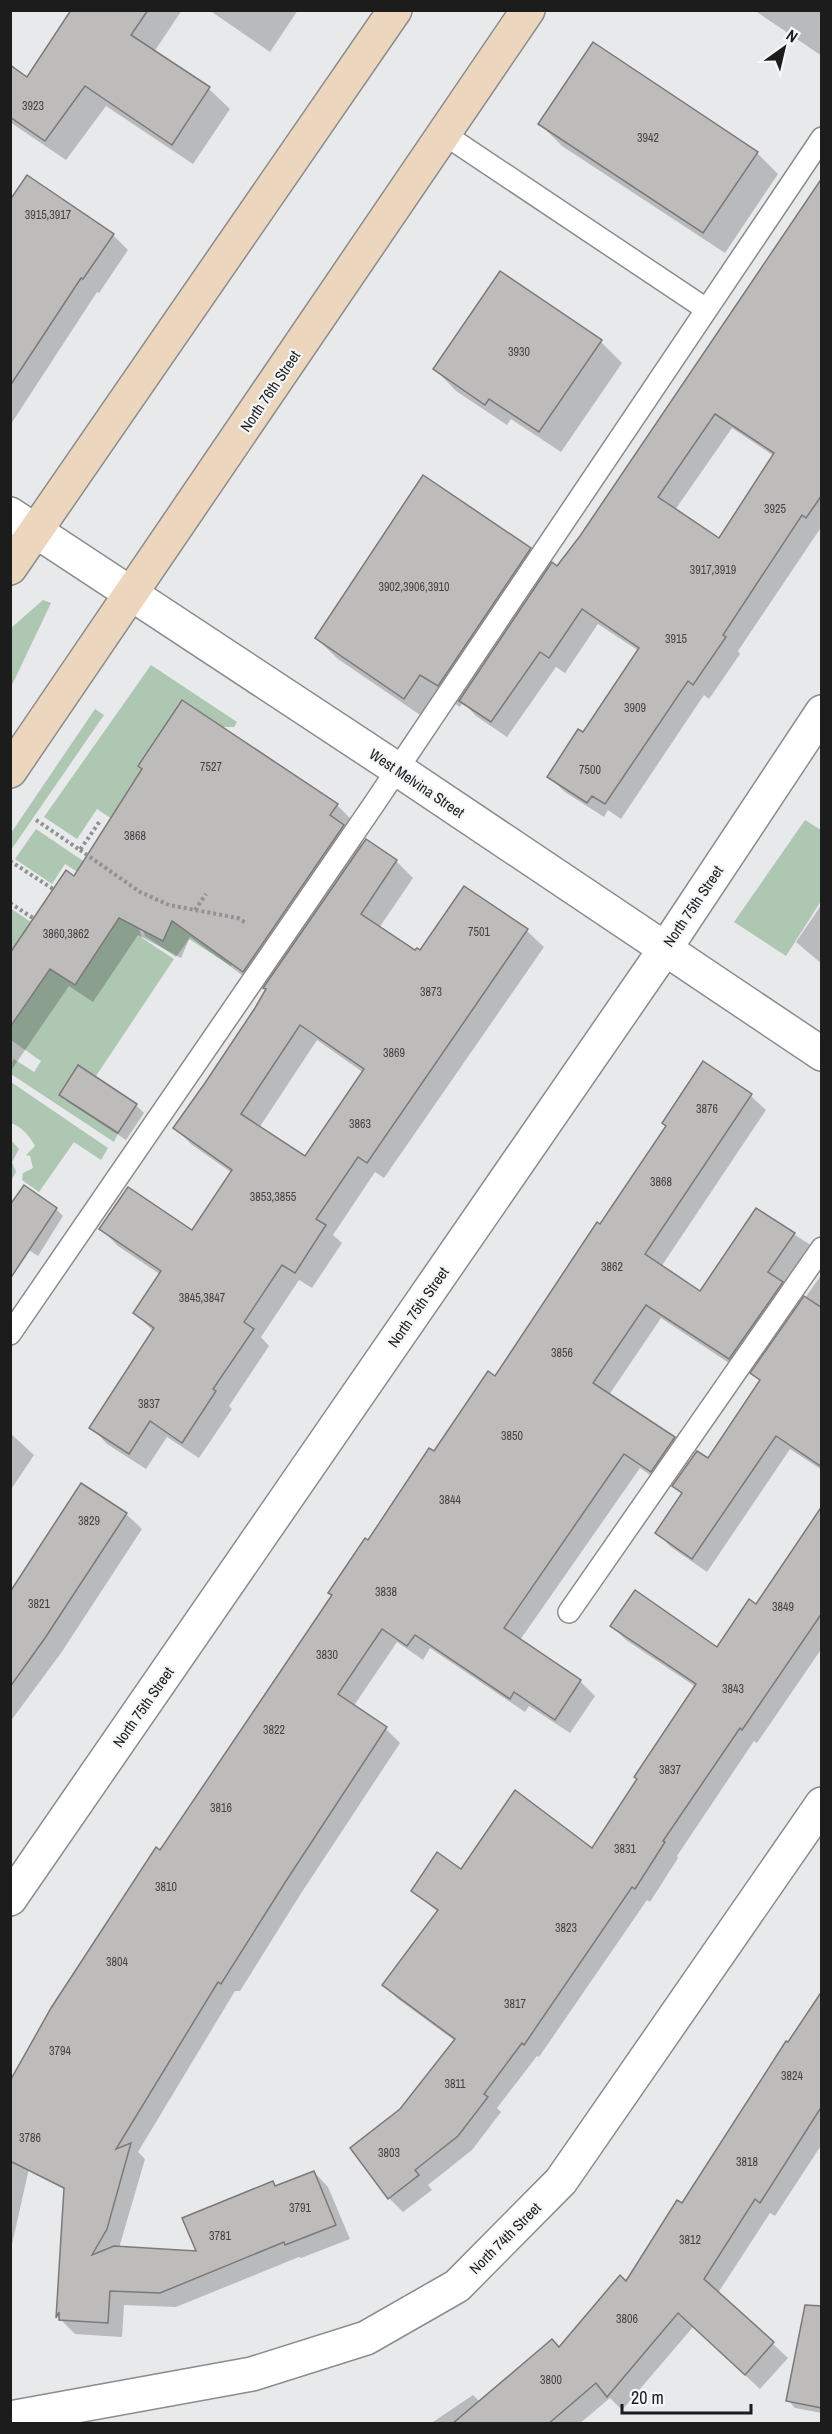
<svg xmlns="http://www.w3.org/2000/svg" width="832" height="2434" font-family="'Archivo Narrow',sans-serif">
  <style>
    .green { fill: #aec7b3 }
    .shadow { fill: #0003; fill-rule: evenodd }
    .building { fill: #bebbbb; stroke: #7b7979; stroke-width: 1.5; fill-rule: evenodd }
    .lines { fill: none; stroke-linecap: round; stroke-linejoin: round }
    .lane-casing { stroke: #8b8c8d; stroke-width: 24 }
    .street-casing { stroke: #8b8c8d; stroke-width: 36 }
    .secondary-casing { stroke: #8b8c8d; stroke-width: 36 }
    .path { stroke: #909193; stroke-width: 4; stroke-dasharray: 3 3; stroke-linecap: butt }
    .lane { stroke: #fff; stroke-width: 21 }
    .street { stroke: #fff; stroke-width: 33 }
    .secondary { stroke: #edd6be; stroke-width: 33 }
    .labels { text-anchor: middle; dominant-baseline: central; stroke-width: 4.5; stroke-linejoin: round; paint-order: stroke }
    .number-label { font-size: 12px; fill: #444 }
    .street-label { font-size: 15px; fill: #1c1c1d; stroke: #f5f6f8 }
  </style>
  <rect width="100%" height="100%" fill="#e8e9eb"/>
  <g class="green">
    <path d="M 43,600 L 51,603 L 11,687 L 11,628 Z"/>
    <path d="M 151,665 L 237,722 L 234,727 L 222,727 L 182,701 L 138,767 L 193,803 L 112,819 L 97,809 L 77,839 L 44,817 Z"/>
    <path d="M 95,709 L 104,715 L 11,850 L 11,833 Z"/>
    <path d="M 805,820 L 821,830 L 821,901 L 786,956 L 734,922 Z"/>
    <path d="M 36,829 L 132,894 L 250,936 L 231,966 L 189,939 L 176,957 L 145,936 L 137,910 L 65,864 L 52,884 L 15,859 Z"/>
    <path d="M 127,907 L 134,913 L 142,938 L 174,959 L 96,1076 L 78,1065 L 59,1094 L 118,1133 L 114,1142 L 11,1074 L 11,1063 L 14,1059 L 34,1072 L 41,1061 L 11,1040 L 11,1027 L 14,1022 L 10,1019 L 10,908 L 31,922 L 16,946 L 74,985 Z"/>
    <path d="M 11,1082 L 108,1148 L 101,1160 L 74,1142 L 39,1192 L 22,1180 L 23,1173 L 33,1168 L 30,1156 L 26,1155 L 35,1146 C 29,1135 22,1127 11,1123 Z"/>
    <path d="M 11,1140 L 19,1149 L 12,1162 L 16,1172 L 11,1181 Z"/>
  </g>
  <g class="shadow">
    <path d="M 73,10 L 182,10 L 154,52 L 209,89 L 230,109 L 193,164 L 106,106 L 66,160 L 10,122 L 10,79 L 27,79 Z"/>
    <path d="M 209,10 L 298,10 L 270,52 Z"/>
    <path d="M 754,10 L 822,10 L 822,56 Z"/>
    <path d="M 540,124 L 757,153 L 778,174 L 725,253 L 562,146 Z"/>
    <path d="M 10,201 L 113,235 L 128,250 L 99,293 L 97,292 L 11,424 Z"/>
    <path d="M 803,210 L 822,222 L 822,526 L 738,651 L 740,654 L 709,699 L 704,695 L 621,819 L 608,810 L 604,817 L 565,792 L 549,777 L 584,734 L 639,651 L 598,624 L 565,673 L 556,667 L 507,737 L 476,716 L 463,702 L 460,707 L 442,695 L 426,719 L 338,659 L 316,638 L 530,549 L 549,569 L 558,568 ZM 732,428 L 774,456 L 719,540 L 675,510 Z"/>
    <path d="M 601,342 L 622,363 L 561,452 L 511,419 L 507,425 L 456,391 L 435,369 Z"/>
    <path d="M 337,805 L 355,823 L 349,831 L 363,845 L 366,841 L 396,861 L 413,878 L 379,928 L 416,952 L 420,952 L 464,888 L 527,931 L 544,947 L 384,1178 L 375,1172 L 333,1235 L 342,1243 L 312,1288 L 299,1280 L 261,1337 L 269,1346 L 229,1406 L 232,1409 L 199,1458 L 167,1437 L 146,1469 L 107,1444 L 91,1427 L 153,1331 L 135,1313 L 161,1275 L 118,1246 L 101,1229 L 193,1232 L 232,1173 L 191,1144 L 175,1128 L 207,1084 L 268,990 L 264,986 L 261,989 L 190,937 L 181,958 L 138,935 L 93,1002 L 69,986 L 10,1072 L 10,957 L 74,878 ZM 317,1040 L 364,1073 L 306,1158 L 259,1128 Z"/>
    <path d="M 822,904 L 822,964 L 796,942 Z"/>
    <path d="M 703,1063 L 751,1096 L 766,1110 L 661,1267 L 700,1294 L 757,1210 L 809,1244 L 822,1257 L 744,1373 L 661,1318 L 609,1395 L 674,1438 L 689,1452 L 666,1486 L 640,1468 L 520,1640 L 580,1681 L 595,1696 L 570,1733 L 529,1706 L 525,1712 L 430,1648 L 423,1660 L 397,1642 L 353,1707 L 386,1729 L 400,1743 L 300,1895 L 240,1991 L 235,1991 L 138,2152 L 145,2159 L 119,2248 L 198,2252 L 273,2182 L 277,2187 L 314,2172 L 328,2187 L 350,2239 L 301,2258 L 299,2257 L 176,2307 L 124,2305 L 122,2337 L 75,2334 L 58,2317 L 74,2029 L 160,1852 L 369,1542 L 435,1453 L 495,1378 L 600,1226 L 667,1127 Z"/>
    <path d="M 78,1067 L 136,1105 L 144,1113 L 126,1140 L 68,1102 L 61,1094 Z"/>
    <path d="M 56,1209 L 63,1216 L 38,1256 L 10,1238 Z"/>
    <path d="M 822,1274 L 822,1470 L 790,1449 L 707,1572 L 671,1547 L 657,1533 L 683,1495 L 674,1486 L 708,1460 L 761,1381 L 752,1373 Z"/>
    <path d="M 10,1433 L 34,1455 L 10,1491 Z"/>
    <path d="M 822,1506 L 822,1648 L 757,1743 L 754,1741 L 677,1856 L 678,1858 L 650,1902 L 647,1900 L 539,2057 L 537,2056 L 497,2108 L 501,2112 L 472,2150 L 428,2185 L 432,2190 L 403,2212 L 389,2198 L 352,2148 L 402,2110 L 455,2041 L 398,1999 L 384,1985 L 438,1912 L 413,1891 L 461,1871 L 592,1850 L 696,1687 L 626,1640 L 612,1626 L 717,1649 L 756,1606 Z"/>
    <path d="M 126,1514 L 142,1529 L 61,1653 L 10,1722 L 10,1594 Z"/>
    <path d="M 822,1993 L 822,2144 L 775,2216 L 770,2213 L 718,2293 L 788,2358 L 760,2389 L 693,2327 L 622,2410 L 610,2398 L 579,2424 L 430,2424 L 473,2395 L 480,2402 L 559,2348 L 626,2283 L 682,2205 Z"/>
    <path d="M 47,2088 L 10,2253 L 10,2091 Z"/>
    <path d="M 822,2365 L 822,2413 L 795,2408 L 788,2400 Z"/>
  </g>
  <g class="building">
    <path d="M 71,10 L 148,10 L 131,35 L 210,87 L 172,145 L 85,86 L 45,141 L 10,117 L 10,65 L 27,77 Z"/>
    <path d="M 593,42 L 758,152 L 703,233 L 538,124 Z"/>
    <path d="M 27,175 L 114,234 L 83,279 L 81,278 L 10,386 L 10,200 Z"/>
    <path d="M 822,178 L 822,495 L 806,518 L 802,515 L 723,635 L 726,637 L 693,685 L 688,681 L 605,804 L 592,796 L 587,803 L 547,777 L 578,729 L 583,732 L 639,648 L 582,609 L 549,658 L 540,652 L 491,722 L 459,701 L 552,562 L 557,566 L 580,536 ZM 715,414 L 774,453 L 719,538 L 658,497 Z"/>
    <path d="M 500,271 L 602,340 L 539,432 L 489,399 L 485,405 L 433,369 Z"/>
    <path d="M 423,475 L 531,548 L 438,686 L 420,675 L 404,699 L 315,638 Z"/>
    <path d="M 182,700 L 338,804 L 330,815 L 344,825 L 243,972 L 172,921 L 163,941 L 119,918 L 75,985 L 50,969 L 10,1027 L 10,953 L 66,870 L 74,876 L 142,769 L 138,766 Z"/>
    <path d="M 366,839 L 397,860 L 361,914 L 415,950 L 417,948 L 420,950 L 464,886 L 528,929 L 367,1163 L 358,1157 L 316,1219 L 326,1225 L 295,1273 L 282,1265 L 244,1322 L 254,1329 L 213,1389 L 216,1391 L 182,1443 L 150,1421 L 129,1454 L 89,1428 L 154,1328 L 133,1313 L 161,1271 L 99,1229 L 128,1187 L 192,1230 L 232,1170 L 173,1128 L 205,1083 L 255,1008 L 266,989 L 263,988 ZM 300,1025 L 364,1069 L 305,1156 L 241,1114 Z"/>
    <path d="M 703,1061 L 752,1094 L 645,1254 L 700,1291 L 756,1208 L 795,1233 L 768,1272 L 783,1282 L 729,1359 L 646,1305 L 593,1383 L 675,1437 L 651,1472 L 624,1454 L 504,1628 L 581,1680 L 555,1720 L 514,1692 L 510,1699 L 415,1635 L 407,1646 L 382,1629 L 338,1694 L 387,1727 L 286,1881 L 221,1984 L 218,1982 L 116,2149 L 131,2143 L 107,2229 L 92,2255 L 114,2246 L 196,2251 L 182,2218 L 273,2181 L 275,2186 L 314,2171 L 336,2225 L 285,2245 L 284,2242 L 160,2293 L 110,2291 L 108,2323 L 59,2320 L 59,2312 L 56,2318 L 64,2188 L 10,2161 L 10,2081 L 51,2008 L 156,1847 L 160,1850 L 332,1595 L 328,1593 L 365,1538 L 368,1540 L 429,1448 L 434,1451 L 488,1371 L 495,1376 L 597,1222 L 600,1224 L 666,1126 L 662,1123 Z"/>
    <path d="M 78,1065 L 137,1104 L 118,1133 L 59,1095 Z"/>
    <path d="M 24,1185 L 57,1208 L 10,1279 L 10,1205 Z"/>
    <path d="M 804,1296 L 822,1308 L 822,1467 L 776,1436 L 692,1559 L 655,1533 L 682,1493 L 672,1486 L 697,1451 L 708,1458 L 760,1380 L 750,1373 Z"/>
    <path d="M 81,1483 L 127,1513 L 45,1638 L 10,1687 L 10,1592 Z"/>
    <path d="M 822,1506 L 822,1613 L 742,1730 L 740,1728 L 663,1841 L 665,1842 L 635,1889 L 632,1887 L 524,2045 L 522,2043 L 484,2094 L 488,2097 L 458,2136 L 415,2170 L 419,2175 L 388,2199 L 350,2148 L 400,2109 L 455,2039 L 382,1985 L 438,1910 L 411,1891 L 437,1852 L 461,1869 L 515,1790 L 592,1848 L 637,1779 L 634,1777 L 696,1684 L 610,1626 L 635,1590 L 717,1647 L 749,1599 L 756,1604 Z"/>
    <path d="M 822,1991 L 822,2106 L 760,2203 L 755,2199 L 704,2279 L 774,2342 L 745,2375 L 678,2313 L 607,2397 L 596,2383 L 548,2424 L 452,2424 L 552,2339 L 559,2347 L 620,2275 L 626,2281 L 677,2200 L 682,2203 L 786,2041 L 788,2042 Z"/>
    <path d="M 805,2305 L 822,2306 L 822,2408 L 786,2401 Z"/>
  </g>
  <g class="lines">
    <defs>
      <g id="lane">
        <path d="M 444,134 L 706,309"/>
        <path d="M 10,1334 L 374,804 L 822,138"/>
        <path d="M 569,1612 L 822,1248"/>
      </g>
      <g id="street">
        <path d="M 10,514 L 397,769 L 822,1054"/>
        <path d="M 10,1899 L 665,949 L 822,712"/>
        <path d="M 10,2418 L 252,2374 L 366,2338 L 457,2286 L 561,2181 L 822,1804"/>
      </g>
      <g id="secondary">
        <path d="M 10,568 L 395,10"/>
        <path d="M 10,771 L 528,10"/>
      </g>
    </defs>
    <use href="#lane" class="lane-casing"/>
    <use href="#street" class="street-casing"/>
    <use href="#secondary" class="secondary-casing"/>
    <g class="path">
      <path d="M 36,820 L 80,850 L 100,821"/>
      <path d="M 80,850 L 140,892 L 169,905 L 238,918 L 246,923"/>
      <path d="M 10,861 L 53,889"/>
      <path d="M 10,903 L 33,918"/>
      <path d="M 195,910 L 206,894"/>
    </g>
    <use href="#lane" class="lane"/>
    <use href="#street" class="street"/>
    <use href="#secondary" class="secondary"/>
  </g>
  <g class="labels">
    <g class="number-label">
      <text x="33" y="106">3923</text>
      <text x="648" y="138">3942</text>
      <text x="48" y="215">3915,3917</text>
      <text x="519" y="352">3930</text>
      <text x="775" y="509">3925</text>
      <text x="713" y="570">3917,3919</text>
      <text x="414" y="587">3902,3906,3910</text>
      <text x="676" y="639">3915</text>
      <text x="635" y="708">3909</text>
      <text x="211" y="767">7527</text>
      <text x="590" y="770">7500</text>
      <text x="135" y="836">3868</text>
      <text x="479" y="932">7501</text>
      <text x="66" y="934">3860,3862</text>
      <text x="431" y="992">3873</text>
      <text x="394" y="1053">3869</text>
      <text x="707" y="1109">3876</text>
      <text x="360" y="1124">3863</text>
      <text x="661" y="1182">3868</text>
      <text x="273" y="1197">3853,3855</text>
      <text x="612" y="1267">3862</text>
      <text x="202" y="1298">3845,3847</text>
      <text x="562" y="1353">3856</text>
      <text x="149" y="1404">3837</text>
      <text x="512" y="1436">3850</text>
      <text x="450" y="1500">3844</text>
      <text x="89" y="1521">3829</text>
      <text x="386" y="1592">3838</text>
      <text x="39" y="1604">3821</text>
      <text x="783" y="1607">3849</text>
      <text x="327" y="1655">3830</text>
      <text x="733" y="1689">3843</text>
      <text x="274" y="1730">3822</text>
      <text x="670" y="1770">3837</text>
      <text x="221" y="1808">3816</text>
      <text x="625" y="1849">3831</text>
      <text x="166" y="1887">3810</text>
      <text x="566" y="1928">3823</text>
      <text x="117" y="1962">3804</text>
      <text x="515" y="2004">3817</text>
      <text x="60" y="2051">3794</text>
      <text x="792" y="2076">3824</text>
      <text x="455" y="2084">3811</text>
      <text x="30" y="2138">3786</text>
      <text x="389" y="2153">3803</text>
      <text x="747" y="2162">3818</text>
      <text x="300" y="2208">3791</text>
      <text x="220" y="2236">3781</text>
      <text x="690" y="2240">3812</text>
      <text x="627" y="2319">3806</text>
      <text x="551" y="2380">3800</text>
    </g>
    <g class="street-label">
      <text transform="translate(270 391) rotate(-56)">North 76th Street</text>
      <text transform="translate(417 783) rotate(34)">West Melvina Street</text>
      <text transform="translate(693 906) rotate(-56)">North 75th Street</text>
      <text transform="translate(418 1307) rotate(-55)">North 75th Street</text>
      <text transform="translate(143 1707) rotate(-55)">North 75th Street</text>
      <text transform="translate(505 2238) rotate(-45)">North 74th Street</text>
    </g>
  </g>
  <rect width="832" height="2434" fill="none" stroke="#1c1c1d" stroke-width="24"/>
  <g transform="translate(784 48) rotate(34)" stroke="#f5f6f8" stroke-width="4.5" paint-order="stroke">
  <path d="M0-4.5L10 22L0 15L-10 22Z" fill="#1c1c1d"/>
  <text y="-9" font-size="16" font-weight="bold" text-anchor="middle" fill="#1c1c1d">N</text>
  </g>
  <path d="M622 2404v9h129v-9" fill="none" stroke="#1c1c1d" stroke-width="3"/>
  <text x="631" y="2404" font-size="18" fill="#1c1c1d" stroke="#f5f6f8" stroke-width="4.5" paint-order="stroke">20 m</text>
</svg>
